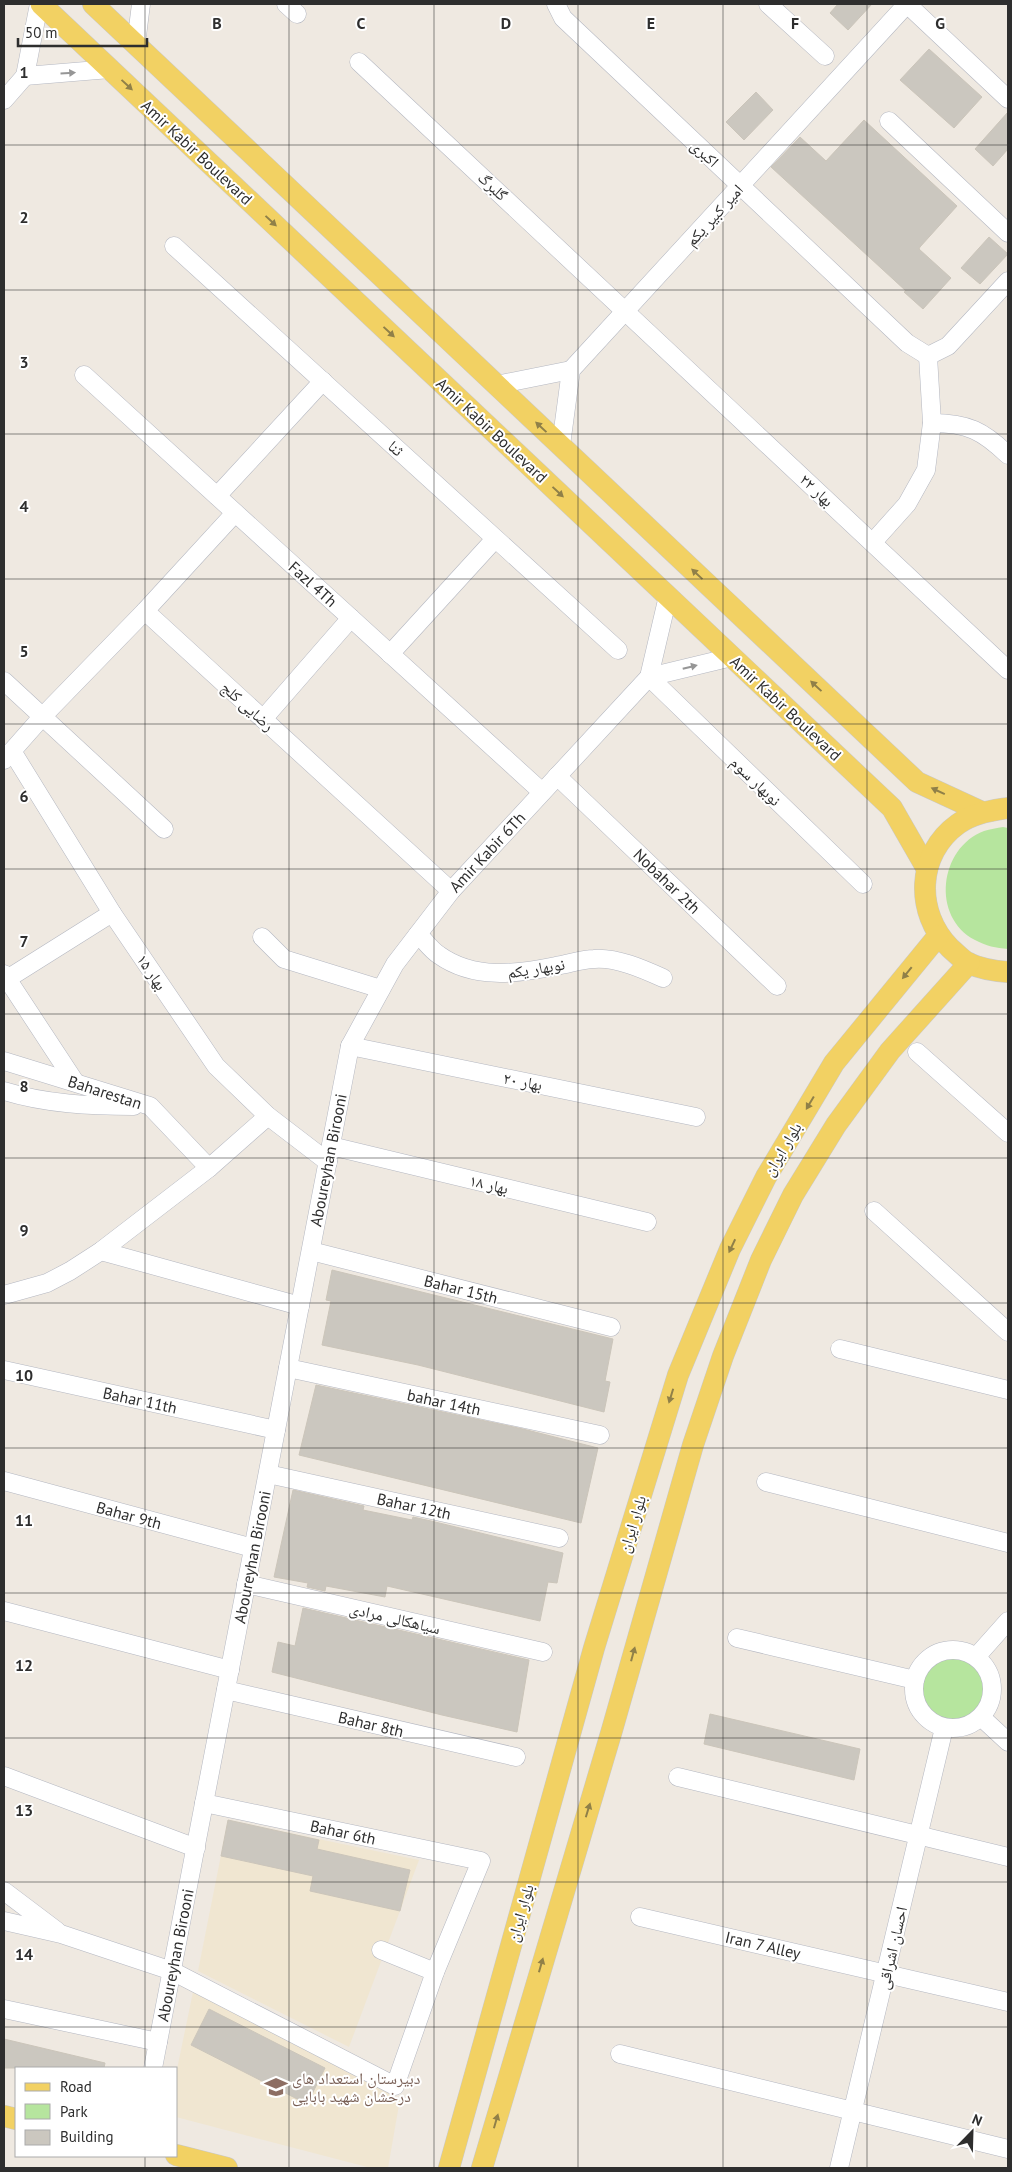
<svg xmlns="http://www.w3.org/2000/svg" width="1012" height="2172" font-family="'PT Sans','Noto Naskh Arabic',sans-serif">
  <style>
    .education { fill: #f0e6d1 }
    .green { fill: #b6e59e }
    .building { fill: #cbc7bf; stroke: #cbc5ba }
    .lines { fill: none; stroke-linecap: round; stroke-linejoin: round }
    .minor-casing { stroke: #b4b7c1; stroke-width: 19 }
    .major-casing { stroke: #c9c9c9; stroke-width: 22 }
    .minor { stroke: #fff; stroke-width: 18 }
    .major { stroke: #f2d163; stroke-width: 21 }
    .oneway { fill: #969696 }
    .oneway2 { fill: #908048 }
    .grid { fill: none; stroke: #2e2e2e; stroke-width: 1; stroke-opacity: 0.55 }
    .labels { text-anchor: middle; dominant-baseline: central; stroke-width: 4; stroke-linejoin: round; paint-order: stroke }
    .street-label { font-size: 16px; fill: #2e2e2e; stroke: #fff }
    .education-label { font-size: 16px; fill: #785e54; stroke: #fff; text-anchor: start }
    .grid-label { font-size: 16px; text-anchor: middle; font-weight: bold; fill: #2e2e2e; stroke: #fff; stroke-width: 4; stroke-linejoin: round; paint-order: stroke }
  </style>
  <rect width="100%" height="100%" fill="#efe9e1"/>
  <g class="education">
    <path d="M 228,1820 L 419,1860 L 349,2047 L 198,1971 Z"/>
    <path d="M 193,1992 L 400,2099 L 388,2168 L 371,2168 L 176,2117 L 176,2074 Z"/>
  </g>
  <g class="green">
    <path d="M 1003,827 L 1008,828 L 1008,949 C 996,948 986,946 975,940 C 931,917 939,848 984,831 C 990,829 997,828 1003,827 Z"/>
    <path d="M 952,1650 C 1012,1659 993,1747 938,1725 C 928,1721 921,1713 917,1704 C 906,1676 925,1655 952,1650 Z"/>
  </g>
  <g class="building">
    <path d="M 838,4 L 872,4 L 848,30 L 830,13 Z"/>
    <path d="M 929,49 L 982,97 L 954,128 L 900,80 Z"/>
    <path d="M 756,92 L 773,110 L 744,140 L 726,122 Z"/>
    <path d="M 1008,112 L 1008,149 L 993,166 L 975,149 Z"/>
    <path d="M 864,120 L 957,206 L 920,247 L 919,249 L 951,278 L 923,309 L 904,292 L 906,291 L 771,167 L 800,137 L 826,161 Z"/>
    <path d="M 989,237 L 1008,254 L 980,284 L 961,268 Z"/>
    <path d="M 332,1270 L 613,1339 L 605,1381 L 610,1382 L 604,1412 L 418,1365 L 322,1345 L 331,1301 L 326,1300 Z"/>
    <path d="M 316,1385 L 523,1429 L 598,1448 L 581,1523 L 299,1455 Z"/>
    <path d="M 293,1490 L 364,1506 L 363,1510 L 412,1520 L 413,1517 L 431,1521 L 563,1553 L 557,1583 L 548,1582 L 540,1621 L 387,1586 L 385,1597 L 326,1586 L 325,1591 L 307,1587 L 308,1583 L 274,1577 Z"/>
    <path d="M 303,1608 L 529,1660 L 517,1732 L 442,1715 L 272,1672 L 278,1642 L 295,1646 Z"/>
    <path d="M 710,1714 L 860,1749 L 854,1780 L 704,1744 Z"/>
    <path d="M 228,1820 L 319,1840 L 317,1849 L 410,1870 L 400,1911 L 310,1891 L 313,1876 L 221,1856 Z"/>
    <path d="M 209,2009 L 325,2068 L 307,2104 L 191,2045 Z"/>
    <path d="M 4,2039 L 105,2063 L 104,2068 L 4,2068 Z"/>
  </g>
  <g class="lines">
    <defs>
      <g id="minor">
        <path d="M 286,4 L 297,14"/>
        <path d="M 556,4 L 563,18 L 907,343 L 928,356"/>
        <path d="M 768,4 L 825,56"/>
        <path d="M 907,4 L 1008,99"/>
        <path d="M 136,44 L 141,4"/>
        <path d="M 359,62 L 1008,670"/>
        <path d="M 25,76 L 110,69"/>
        <path d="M 25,76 L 39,4"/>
        <path d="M 4,100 L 25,76"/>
        <path d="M 889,121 L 1008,233"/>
        <path d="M 174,246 L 618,650"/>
        <path d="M 928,356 L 948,346 L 1008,281"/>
        <path d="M 84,375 L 542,792"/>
        <path d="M 496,385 L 571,370"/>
        <path d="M 932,423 C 968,423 983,431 1008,455"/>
        <path d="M 561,445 L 571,370 L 907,4"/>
        <path d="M 217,496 L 323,381"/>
        <path d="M 235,513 L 145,611 L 451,891"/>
        <path d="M 873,542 L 907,504 L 926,470 L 932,423 L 928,356"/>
        <path d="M 390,654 L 495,539"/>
        <path d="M 649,677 L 863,884"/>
        <path d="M 649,677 L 732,657"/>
        <path d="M 4,681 L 164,829"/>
        <path d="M 263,719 L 351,618"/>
        <path d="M 12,751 L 112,913 L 216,1066 L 268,1116 L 328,1162"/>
        <path d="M 4,760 L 42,717 L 145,611"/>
        <path d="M 557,776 L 777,986"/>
        <path d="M 418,934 C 425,941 431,950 439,955 C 474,980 517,974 556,966 C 569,964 582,959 594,959 C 616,957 643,969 663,978"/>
        <path d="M 262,937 L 284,959 L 381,989"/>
        <path d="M 4,974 L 75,1082"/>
        <path d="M 7,979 L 112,913"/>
        <path d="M 350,1046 L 696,1117"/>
        <path d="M 917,1052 L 1008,1133"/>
        <path d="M 4,1061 L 150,1106 L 209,1168"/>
        <path d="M 4,1091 C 46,1104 90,1106 134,1106"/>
        <path d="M 331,1146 L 647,1222"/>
        <path d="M 874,1211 L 1008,1332"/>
        <path d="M 101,1251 L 300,1306"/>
        <path d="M 311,1251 L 611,1327"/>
        <path d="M 4,1295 L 47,1283 L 70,1271 L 101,1251 L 209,1168 L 268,1116"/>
        <path d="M 840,1349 L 1008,1390"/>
        <path d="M 288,1368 L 600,1435"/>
        <path d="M 4,1370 L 276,1430"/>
        <path d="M 268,1474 L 559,1538"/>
        <path d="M 4,1481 L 253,1548"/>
        <path d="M 766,1482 L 1008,1543"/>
        <path d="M 246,1584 L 543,1652"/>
        <path d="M 4,1611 L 230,1670"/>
        <path d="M 737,1638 L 915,1680"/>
        <circle cx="953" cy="1689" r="39"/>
        <path d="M 976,1657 L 1008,1621"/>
        <path d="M 226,1690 L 516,1757"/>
        <path d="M 981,1717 L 1008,1742"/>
        <path d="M 4,1776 L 196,1848"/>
        <path d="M 678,1777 L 1008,1857"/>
        <path d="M 4,1891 L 57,1931"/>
        <path d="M 640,1917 L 1008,2002"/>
        <path d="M 4,1921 L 61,1934 L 172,1971 L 395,2086 L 435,1972 L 481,1861 L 204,1803"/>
        <path d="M 381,1950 L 435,1972"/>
        <path d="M 4,2009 L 158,2042"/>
        <path d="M 620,2054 L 1008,2149"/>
        <path d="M 153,2068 L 350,1046 L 395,964 L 451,891 L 649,677 L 668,596"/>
        <path d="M 839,2168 L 944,1728"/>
      </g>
      <g id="major">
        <path d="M 41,4 L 892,808 L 927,869"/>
        <path d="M 93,4 L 917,782 L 982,812"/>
        <path d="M 1008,808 C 990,811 973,813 958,824 C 916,854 915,913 950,948 C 956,953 961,959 968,963 C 981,969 994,971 1008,972"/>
        <path d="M 4,2116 L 16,2119"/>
        <path d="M 176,2155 L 227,2168"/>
        <path d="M 449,2168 L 594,1648 L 678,1375 L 730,1249 L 766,1177 L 834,1063 L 938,936"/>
        <path d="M 482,2168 L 612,1730 L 693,1445 L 723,1356 L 761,1260 L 793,1195 L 836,1125 L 890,1051 L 969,963"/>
      </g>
    </defs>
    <use href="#minor" class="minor-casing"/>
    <use href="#major" class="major-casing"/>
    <use href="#minor" class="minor"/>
    <use href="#major" class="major"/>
  </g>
  <defs><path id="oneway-solid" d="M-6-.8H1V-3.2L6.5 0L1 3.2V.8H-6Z" transform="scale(1.25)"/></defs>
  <g class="oneway">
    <use href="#oneway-solid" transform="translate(68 73) rotate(-4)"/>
    <use href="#oneway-solid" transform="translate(690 667) rotate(-14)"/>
  </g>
  <g class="oneway2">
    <use href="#oneway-solid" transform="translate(127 85) rotate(43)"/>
    <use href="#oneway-solid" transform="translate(271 221) rotate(43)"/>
    <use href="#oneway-solid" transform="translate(389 332) rotate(43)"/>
    <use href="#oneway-solid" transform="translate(541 427) rotate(-137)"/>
    <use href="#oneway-solid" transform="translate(558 492) rotate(43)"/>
    <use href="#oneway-solid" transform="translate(697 574) rotate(-137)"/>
    <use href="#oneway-solid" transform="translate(816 686) rotate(-137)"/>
    <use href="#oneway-solid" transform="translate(938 791) rotate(-155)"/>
    <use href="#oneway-solid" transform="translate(907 973) rotate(129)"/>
    <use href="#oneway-solid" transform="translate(810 1103) rotate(121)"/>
    <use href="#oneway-solid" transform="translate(732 1246) rotate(115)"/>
    <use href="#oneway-solid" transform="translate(671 1396) rotate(107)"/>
    <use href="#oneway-solid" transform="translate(633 1654) rotate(-75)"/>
    <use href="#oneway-solid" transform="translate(588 1810) rotate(-73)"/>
    <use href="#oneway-solid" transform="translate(541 1965) rotate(-74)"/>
    <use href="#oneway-solid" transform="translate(496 2121) rotate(-74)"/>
  </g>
  <path class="grid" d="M 145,4 L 145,2068M 289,4 L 289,2168M 434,4 L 434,2168M 578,4 L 578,2168M 723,4 L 723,2168M 867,4 L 867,2168M 4,145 L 1008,145M 4,290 L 1008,290M 4,434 L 1008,434M 4,579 L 1008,579M 4,724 L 1008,724M 4,869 L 1008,869M 4,1014 L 1008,1014M 4,1158 L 1008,1158M 4,1303 L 1008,1303M 4,1448 L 1008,1448M 4,1593 L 1008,1593M 4,1738 L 1008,1738M 4,1882 L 1008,1882M 4,2027 L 1008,2027M 145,2156 L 145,2168"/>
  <defs>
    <symbol id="school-bare" viewBox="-9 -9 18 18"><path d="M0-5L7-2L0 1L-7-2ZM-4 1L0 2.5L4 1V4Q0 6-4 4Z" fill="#8d6e63" stroke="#fff" stroke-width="2.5" paint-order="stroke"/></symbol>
  </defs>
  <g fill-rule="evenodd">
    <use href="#school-bare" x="260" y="2071" width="32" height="32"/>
  </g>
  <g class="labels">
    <g class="street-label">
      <text transform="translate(197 152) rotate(43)">Amir Kabir Boulevard</text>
      <text transform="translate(705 153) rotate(43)">اکبری</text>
      <text transform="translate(493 186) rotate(43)">گلبرگ</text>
      <text transform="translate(714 215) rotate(-48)">امیر کبیر یکم</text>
      <text transform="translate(492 430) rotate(43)">Amir Kabir Boulevard</text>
      <text transform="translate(396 448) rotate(42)">ثنا</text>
      <text transform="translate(817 490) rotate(43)">بهار ۲۲</text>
      <text transform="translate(313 584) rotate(42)">Fazl 4Th</text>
      <text transform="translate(248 706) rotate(42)">رضایی کلج</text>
      <text transform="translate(786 708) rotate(43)">Amir Kabir Boulevard</text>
      <text transform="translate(756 781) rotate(44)">نوبهار سوم</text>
      <text transform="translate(487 852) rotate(-47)">Amir Kabir 6Th</text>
      <text transform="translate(667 881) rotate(44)">Nobahar 2th</text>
      <text transform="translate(536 968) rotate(-9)">نوبهار یکم</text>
      <text transform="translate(152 972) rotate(56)">بهار ۱۵</text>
      <text transform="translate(523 1081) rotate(11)">بهار ۲۰</text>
      <text transform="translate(105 1092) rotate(18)">Baharestan</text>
      <text transform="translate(782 1149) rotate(-59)">بلوار ایران</text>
      <text transform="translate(328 1160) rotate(-79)">Aboureyhan Birooni</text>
      <text transform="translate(489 1184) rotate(13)">بهار ۱۸</text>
      <text transform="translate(461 1289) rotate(14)">Bahar 15th</text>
      <text transform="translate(140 1400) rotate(12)">Bahar 11th</text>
      <text transform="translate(444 1402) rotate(12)">bahar 14th</text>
      <text transform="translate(414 1506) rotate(12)">Bahar 12th</text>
      <text transform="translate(129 1515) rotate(15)">Bahar 9th</text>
      <text transform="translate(632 1524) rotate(-73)">بلوار ایران</text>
      <text transform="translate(252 1557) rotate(-79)">Aboureyhan Birooni</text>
      <text transform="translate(395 1618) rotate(13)">سیاهکالی مرادی</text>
      <text transform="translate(371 1724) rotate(13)">Bahar 8th</text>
      <text transform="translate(343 1832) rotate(12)">Bahar 6th</text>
      <text transform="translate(520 1913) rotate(-74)">بلوار ایران</text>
      <text transform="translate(763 1945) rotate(13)">Iran 7 Alley</text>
      <text transform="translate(892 1948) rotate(-77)">احسان اشراقی</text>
      <text transform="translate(175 1955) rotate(-79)">Aboureyhan Birooni</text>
    </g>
    <g class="education-label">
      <text x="292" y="2078">دبیرستان استعداد های<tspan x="292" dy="18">درخشان شهید بابایی</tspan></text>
    </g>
  </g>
  <g class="grid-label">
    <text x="217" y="29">B</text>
    <text x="361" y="29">C</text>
    <text x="506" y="29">D</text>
    <text x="651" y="29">E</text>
    <text x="795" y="29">F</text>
    <text x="940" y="29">G</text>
    <text x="24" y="78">1</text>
    <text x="24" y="223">2</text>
    <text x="24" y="368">3</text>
    <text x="24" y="512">4</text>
    <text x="24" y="657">5</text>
    <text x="24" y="802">6</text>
    <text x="24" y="947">7</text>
    <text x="24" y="1092">8</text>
    <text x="24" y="1236">9</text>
    <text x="24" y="1381">10</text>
    <text x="24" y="1526">11</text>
    <text x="24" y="1671">12</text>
    <text x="24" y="1816">13</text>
    <text x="24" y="1960">14</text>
  </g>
  <rect width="1012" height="2172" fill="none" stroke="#2e2e2e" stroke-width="10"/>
  <rect x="15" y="2067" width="162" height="90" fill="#ffffff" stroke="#ababab"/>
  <rect x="25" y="2083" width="25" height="8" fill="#f2d163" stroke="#ababab"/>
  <text x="60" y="2092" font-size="15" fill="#2e2e2e">Road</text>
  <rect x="25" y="2104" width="25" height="15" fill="#b6e59e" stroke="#ababab"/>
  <text x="60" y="2117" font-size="15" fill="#2e2e2e">Park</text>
  <rect x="25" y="2130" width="25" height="15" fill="#cbc7bf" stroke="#ababab"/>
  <text x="60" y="2142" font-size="15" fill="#2e2e2e">Building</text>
  <g transform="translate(972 2132) rotate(23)" stroke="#ffffff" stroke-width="4" paint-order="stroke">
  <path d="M0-4L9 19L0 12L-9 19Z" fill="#2e2e2e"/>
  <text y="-8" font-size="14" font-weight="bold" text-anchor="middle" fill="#2e2e2e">N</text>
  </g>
  <path d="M18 38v8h129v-8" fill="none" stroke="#2e2e2e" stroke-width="2.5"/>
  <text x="25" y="38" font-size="15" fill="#2e2e2e" stroke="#ffffff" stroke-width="4" paint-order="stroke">50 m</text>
</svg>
